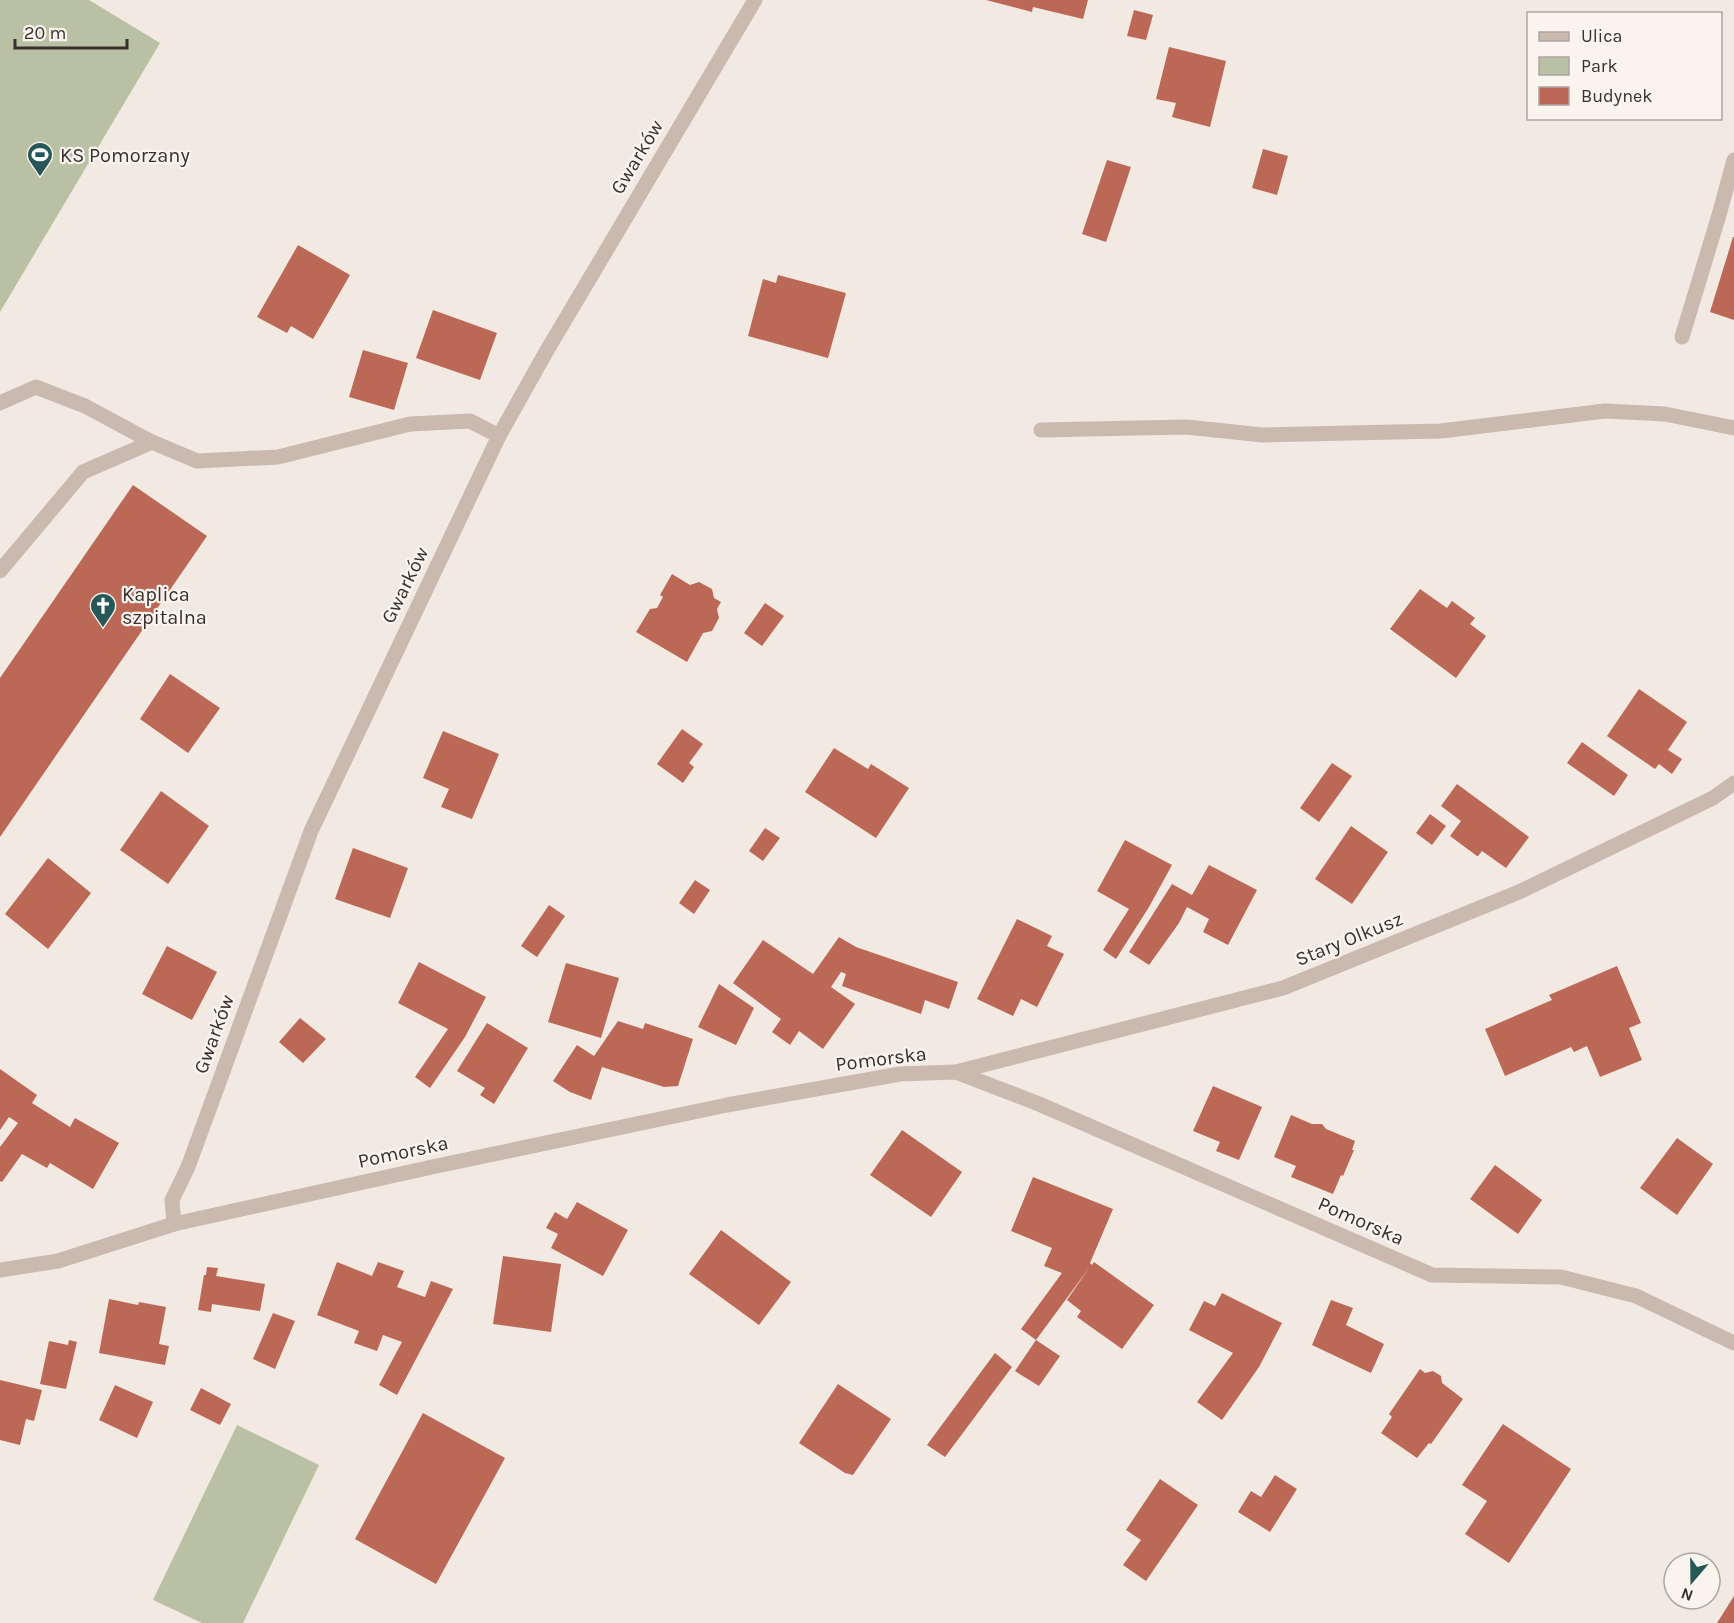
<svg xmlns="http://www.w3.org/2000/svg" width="1734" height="1623" font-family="Karla,sans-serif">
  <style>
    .park { fill: #b9c0a3 }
    .building { fill: #bc6856 }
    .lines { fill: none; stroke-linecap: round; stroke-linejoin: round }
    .lane { stroke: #cab9af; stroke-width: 15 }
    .street { stroke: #cab9af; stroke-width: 15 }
    .labels { text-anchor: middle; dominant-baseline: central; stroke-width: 4.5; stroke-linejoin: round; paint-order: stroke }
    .poi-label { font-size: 20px; fill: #392f2c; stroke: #faf4ef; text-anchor: start }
    .street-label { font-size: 20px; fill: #392f2c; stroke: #faf4ef }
  </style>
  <rect width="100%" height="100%" fill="#f2eae2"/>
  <g class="park">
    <path d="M 0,0 L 89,0 L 160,43 L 0,312 Z"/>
    <path d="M 237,1425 L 319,1465 L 243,1623 L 202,1623 L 153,1600 Z"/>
  </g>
  <g class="building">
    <path d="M 986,0 L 1088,0 L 1083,19 L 1033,7 L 1032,12 Z"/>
    <path d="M 1134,10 L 1153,15 L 1146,40 L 1127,36 Z"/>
    <path d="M 1169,47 L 1226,61 L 1210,127 L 1172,117 L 1176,103 L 1156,99 Z"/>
    <path d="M 1263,149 L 1288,156 L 1277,195 L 1252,188 Z"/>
    <path d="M 1107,160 L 1131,167 L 1106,242 L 1082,234 Z"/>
    <path d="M 1733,237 L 1734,237 L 1734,320 L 1710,312 Z"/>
    <path d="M 298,245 L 350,275 L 313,339 L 291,326 L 287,333 L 257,317 Z"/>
    <path d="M 778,275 L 846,293 L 828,358 L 748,336 L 763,279 L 776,283 Z"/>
    <path d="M 433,310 L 497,333 L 480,380 L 416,358 Z"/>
    <path d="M 363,350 L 408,363 L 394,410 L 349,397 Z"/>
    <path d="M 133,485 L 207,536 L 0,837 L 0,678 Z"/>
    <path d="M 672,574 L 690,585 L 699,582 L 712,589 L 714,598 L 721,602 L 717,609 L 719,618 L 712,631 L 703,633 L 687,662 L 636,632 L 650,609 L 657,608 L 663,597 L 660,595 Z"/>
    <path d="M 1420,589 L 1447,608 L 1452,601 L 1475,618 L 1470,624 L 1486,636 L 1456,678 L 1390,629 Z"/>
    <path d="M 765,603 L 784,616 L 762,646 L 744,633 Z"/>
    <path d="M 170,674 L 220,708 L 188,753 L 140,719 Z"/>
    <path d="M 1639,689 L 1687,722 L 1668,750 L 1682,759 L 1672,774 L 1659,764 L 1655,769 L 1607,736 Z"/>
    <path d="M 682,729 L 703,744 L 689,763 L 694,767 L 683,783 L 657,764 Z"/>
    <path d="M 443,731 L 499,754 L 472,819 L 441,807 L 449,789 L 423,778 Z"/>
    <path d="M 1582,742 L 1628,775 L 1614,796 L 1567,763 Z"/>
    <path d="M 834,748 L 868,769 L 871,764 L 909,788 L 876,838 L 805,792 Z"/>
    <path d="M 1332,763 L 1352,776 L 1319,822 L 1300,808 Z"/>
    <path d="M 1457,784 L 1529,837 L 1506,868 L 1482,851 L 1478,856 L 1477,856 L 1450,836 L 1461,821 L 1441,806 Z"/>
    <path d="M 161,791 L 209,826 L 168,884 L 120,850 Z"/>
    <path d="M 1430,814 L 1446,826 L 1432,845 L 1416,833 Z"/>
    <path d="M 1351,826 L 1388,852 L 1352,904 L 1315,879 Z"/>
    <path d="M 765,828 L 780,838 L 763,861 L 749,851 Z"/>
    <path d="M 1125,840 L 1172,865 L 1149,907 L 1116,959 L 1103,950 L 1129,909 L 1097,891 Z"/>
    <path d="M 353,848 L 408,868 L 390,918 L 335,899 Z"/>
    <path d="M 48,858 L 91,893 L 48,949 L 5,914 Z"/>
    <path d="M 1209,865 L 1257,890 L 1228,945 L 1203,932 L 1209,919 L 1187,907 L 1179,923 L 1149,965 L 1129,952 L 1172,884 L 1192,895 Z"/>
    <path d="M 695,880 L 710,890 L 694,914 L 679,903 Z"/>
    <path d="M 549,905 L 565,916 L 537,957 L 521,946 Z"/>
    <path d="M 1017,919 L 1052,936 L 1047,946 L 1064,954 L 1037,1007 L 1021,999 L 1013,1016 L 977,999 Z"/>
    <path d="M 839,937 L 856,947 L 958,982 L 949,1009 L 925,1000 L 921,1014 L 842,986 L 846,974 L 841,972 L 831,987 L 855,1004 L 823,1049 L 799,1031 L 790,1045 L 772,1032 L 781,1019 L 733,983 L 763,940 L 813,974 Z"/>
    <path d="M 167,946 L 217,972 L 192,1020 L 142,994 Z"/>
    <path d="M 419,962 L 486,997 L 465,1037 L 430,1088 L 415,1077 L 448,1029 L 398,1003 Z"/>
    <path d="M 566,963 L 619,978 L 601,1038 L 548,1022 Z"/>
    <path d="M 1617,966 L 1641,1023 L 1629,1028 L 1642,1060 L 1600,1077 L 1587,1046 L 1574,1052 L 1571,1047 L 1505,1076 L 1485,1029 L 1552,1000 L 1549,995 Z"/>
    <path d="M 719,984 L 754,1008 L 736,1045 L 698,1027 Z"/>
    <path d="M 300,1018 L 326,1039 L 303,1063 L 279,1042 Z"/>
    <path d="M 618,1021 L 643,1029 L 645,1023 L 693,1039 L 678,1086 L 664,1087 L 602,1067 L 591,1100 L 570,1092 L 553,1081 L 577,1045 L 594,1056 Z"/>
    <path d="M 487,1023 L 528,1048 L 494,1104 L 480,1095 L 485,1088 L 457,1071 Z"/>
    <path d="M 0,1069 L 37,1095 L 32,1103 L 70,1127 L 75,1118 L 119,1143 L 93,1189 L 50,1163 L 47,1168 L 22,1154 L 2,1182 L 0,1181 L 0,1147 L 18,1123 L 9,1117 L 0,1130 Z"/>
    <path d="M 1213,1086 L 1262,1107 L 1239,1160 L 1216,1151 L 1220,1142 L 1193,1131 Z"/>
    <path d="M 1291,1115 L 1312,1124 L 1322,1124 L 1326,1129 L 1355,1141 L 1352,1150 L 1354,1150 L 1343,1176 L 1341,1175 L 1333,1194 L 1291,1177 L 1296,1166 L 1274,1157 Z"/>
    <path d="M 902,1130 L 962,1172 L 931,1217 L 870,1175 Z"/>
    <path d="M 1677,1138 L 1713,1164 L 1677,1215 L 1640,1188 Z"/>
    <path d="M 1495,1165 L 1542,1200 L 1518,1234 L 1470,1199 Z"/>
    <path d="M 1033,1177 L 1113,1209 L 1090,1263 L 1092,1265 L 1094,1262 L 1154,1305 L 1122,1349 L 1077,1317 L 1081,1311 L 1067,1300 L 1089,1268 L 1036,1340 L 1021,1329 L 1062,1273 L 1044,1266 L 1052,1248 L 1011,1231 Z"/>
    <path d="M 577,1202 L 628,1230 L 603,1276 L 551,1248 L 558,1234 L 546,1228 L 555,1212 L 567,1219 Z"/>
    <path d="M 721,1230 L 791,1282 L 759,1325 L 689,1274 Z"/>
    <path d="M 503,1256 L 561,1264 L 551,1332 L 493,1324 Z"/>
    <path d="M 337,1262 L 372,1276 L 378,1262 L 404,1271 L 397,1287 L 425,1297 L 431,1281 L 453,1289 L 397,1395 L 379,1385 L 402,1342 L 383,1335 L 377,1351 L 354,1343 L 359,1331 L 317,1315 Z"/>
    <path d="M 207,1267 L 218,1268 L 216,1276 L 265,1284 L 260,1311 L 212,1304 L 211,1312 L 198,1310 L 204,1275 L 206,1275 Z"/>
    <path d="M 1222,1293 L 1282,1323 L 1259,1367 L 1222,1420 L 1197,1402 L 1233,1353 L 1189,1330 L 1204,1301 L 1215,1306 Z"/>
    <path d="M 109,1299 L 138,1305 L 139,1302 L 166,1307 L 159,1344 L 169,1346 L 165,1365 L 99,1353 Z"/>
    <path d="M 1331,1300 L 1353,1308 L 1346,1325 L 1384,1344 L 1371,1373 L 1312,1345 Z"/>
    <path d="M 273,1313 L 295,1321 L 275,1369 L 253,1359 Z"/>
    <path d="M 69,1340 L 77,1342 L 66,1389 L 40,1384 L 49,1341 L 68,1345 Z"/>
    <path d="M 1036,1340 L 1060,1356 L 1039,1386 L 1015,1371 Z"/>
    <path d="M 995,1353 L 1012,1367 L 945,1457 L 927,1445 Z"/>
    <path d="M 1420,1369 L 1425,1373 L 1433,1371 L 1441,1376 L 1442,1383 L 1463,1399 L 1431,1444 L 1429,1443 L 1417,1458 L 1381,1433 L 1392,1417 L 1389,1414 Z"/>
    <path d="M 0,1380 L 42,1390 L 34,1421 L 26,1419 L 20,1445 L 0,1440 Z"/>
    <path d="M 838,1384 L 891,1419 L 853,1475 L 845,1473 L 799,1443 Z"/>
    <path d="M 115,1385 L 153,1402 L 137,1438 L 99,1420 Z"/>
    <path d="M 201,1388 L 231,1404 L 220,1425 L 190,1410 Z"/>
    <path d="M 423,1413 L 505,1458 L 436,1584 L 355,1539 Z"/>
    <path d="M 1503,1424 L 1571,1469 L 1509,1563 L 1465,1534 L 1487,1501 L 1462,1485 Z"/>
    <path d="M 1275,1475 L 1297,1489 L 1270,1532 L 1238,1512 L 1251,1491 L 1261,1497 Z"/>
    <path d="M 1160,1479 L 1198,1505 L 1146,1581 L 1123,1565 L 1141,1540 L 1126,1530 Z"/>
    <path d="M 1734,1596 L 1734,1623 L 1717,1623 Z"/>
  </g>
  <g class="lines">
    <g class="lane">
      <path d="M 1682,337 L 1719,215 L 1734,160"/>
      <path d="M 0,403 L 36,387 L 85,406 L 152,442 L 197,461 L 278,457 L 410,424 L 470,421 L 499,436"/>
      <path d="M 1041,430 L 1186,427 L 1263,435 L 1441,431 L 1605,411 L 1665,414 L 1734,428"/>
      <path d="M 0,571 L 83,472 L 152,442"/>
    </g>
    <g class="street">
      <path d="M 956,1072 L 1283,988 L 1519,892 L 1713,798 L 1734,783"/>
      <path d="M 174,1224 L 172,1200 L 188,1167 L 311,831 L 499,436 L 546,352 L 755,0"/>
      <path d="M 0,1270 L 58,1261 L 174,1224 L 432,1167 L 727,1105 L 900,1074 L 956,1072 L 1039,1104 L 1432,1275 L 1561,1277 L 1636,1296 L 1734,1343"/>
    </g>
  </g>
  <defs>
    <symbol id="stadium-pin" viewBox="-11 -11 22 30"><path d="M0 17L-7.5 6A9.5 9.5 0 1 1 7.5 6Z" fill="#255857" stroke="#faf4ef"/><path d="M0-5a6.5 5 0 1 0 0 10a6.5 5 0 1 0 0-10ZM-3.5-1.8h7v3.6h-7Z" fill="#fff"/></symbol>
    <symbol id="church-pin" viewBox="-11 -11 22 30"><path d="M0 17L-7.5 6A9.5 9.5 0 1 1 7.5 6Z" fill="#255857" stroke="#faf4ef"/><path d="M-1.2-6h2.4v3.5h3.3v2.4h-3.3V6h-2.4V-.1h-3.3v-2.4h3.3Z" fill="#fff"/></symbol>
  </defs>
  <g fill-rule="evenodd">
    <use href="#stadium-pin" x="25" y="140" width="30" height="40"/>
    <use href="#church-pin" x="88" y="591" width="30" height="40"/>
  </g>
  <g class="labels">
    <g class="poi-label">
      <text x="60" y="155">KS Pomorzany</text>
      <text x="122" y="594">Kaplica<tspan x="122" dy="23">szpitalna</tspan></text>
    </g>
    <g class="street-label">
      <text transform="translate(637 157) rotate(-59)">Gwarków</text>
      <text transform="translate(405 585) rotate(-64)">Gwarków</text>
      <text transform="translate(1349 939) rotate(-22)">Stary Olkusz</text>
      <text transform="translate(214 1034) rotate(-70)">Gwarków</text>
      <text transform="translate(881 1059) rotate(-7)">Pomorska</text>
      <text transform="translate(403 1152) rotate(-12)">Pomorska</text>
      <text transform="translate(1361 1221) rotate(24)">Pomorska</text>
    </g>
  </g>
  <rect x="1527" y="12" width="195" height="108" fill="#faf4ef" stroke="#ada5a1" stroke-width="1.5"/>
  <rect x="1539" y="32" width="30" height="9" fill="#cab9af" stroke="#ada5a1" stroke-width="1.5"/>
  <text x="1581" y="42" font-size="18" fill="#392f2c">Ulica</text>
  <rect x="1539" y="57" width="30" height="18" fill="#b9c0a3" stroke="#ada5a1" stroke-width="1.5"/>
  <text x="1581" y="72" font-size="18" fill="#392f2c">Park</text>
  <rect x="1539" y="87" width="30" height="18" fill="#bc6856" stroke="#ada5a1" stroke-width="1.5"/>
  <text x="1581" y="102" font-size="18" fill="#392f2c">Budynek</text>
  <g transform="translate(1692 1581) rotate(200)"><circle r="28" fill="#faf4ef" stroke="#ada5a1" stroke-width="1.5"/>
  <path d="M0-4.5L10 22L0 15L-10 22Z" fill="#255857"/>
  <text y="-9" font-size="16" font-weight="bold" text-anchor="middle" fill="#392f2c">N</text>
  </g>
  <path d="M15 39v9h112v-9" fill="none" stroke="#392f2c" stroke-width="3"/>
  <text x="24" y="39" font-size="18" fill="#392f2c" stroke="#faf4ef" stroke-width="4.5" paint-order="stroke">20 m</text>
</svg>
